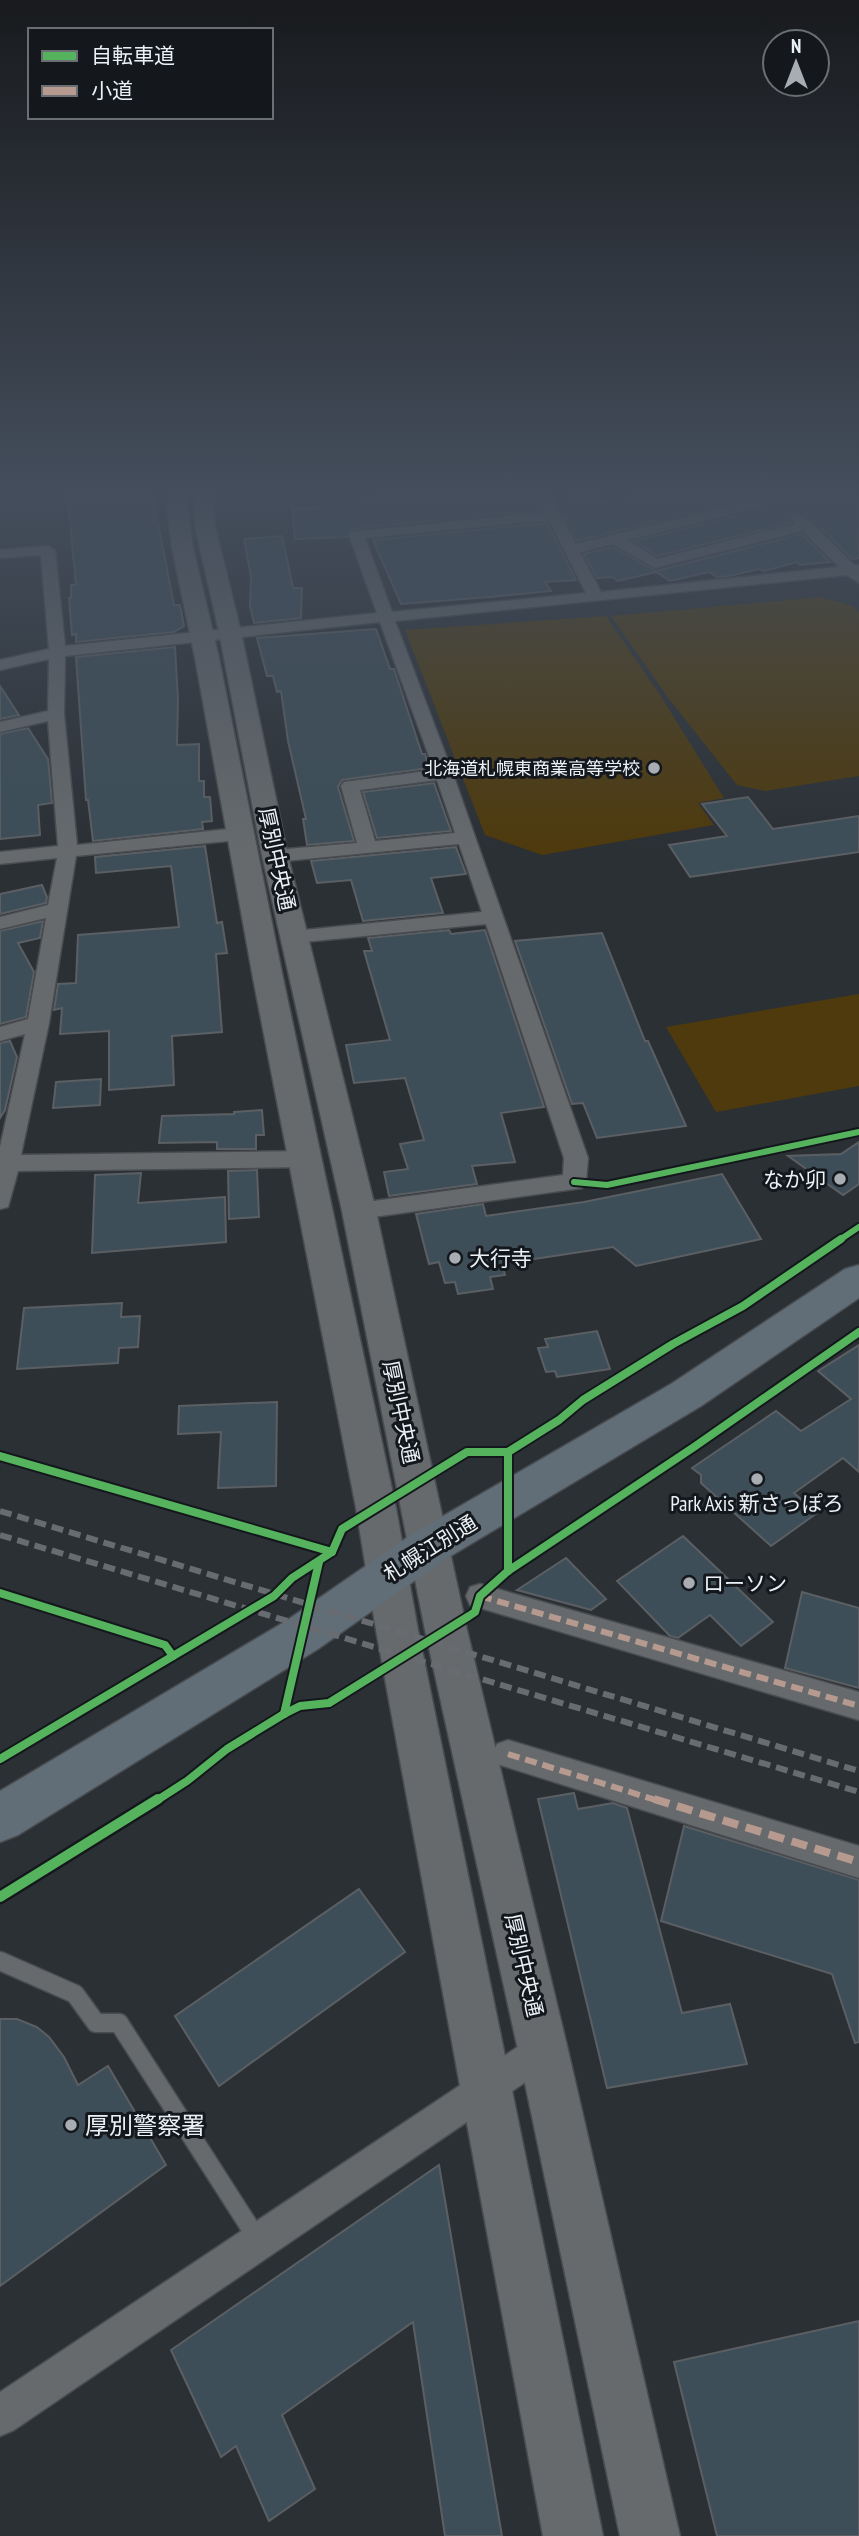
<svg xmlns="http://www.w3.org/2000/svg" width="859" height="2536" font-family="'PT Sans Narrow','Noto Sans JP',sans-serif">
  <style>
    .green { fill: #4e3a0d }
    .building { fill: #3d4e58; stroke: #5b5f63; stroke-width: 2 }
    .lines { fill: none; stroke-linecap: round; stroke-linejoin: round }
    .lane-casing { stroke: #484c50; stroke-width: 21 }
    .street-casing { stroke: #484c50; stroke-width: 3 }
    .secondary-casing { stroke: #484c50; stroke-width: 3 }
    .highway-casing { stroke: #484c50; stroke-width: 3 }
    .lane { stroke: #666a6d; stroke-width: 18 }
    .street { fill: #666a6d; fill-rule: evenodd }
    .secondary { fill: #666a6d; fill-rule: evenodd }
    .highway { fill: #616e77; fill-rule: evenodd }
    .rail { stroke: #686c70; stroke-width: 6; stroke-dasharray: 12 6; stroke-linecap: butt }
    .quiet-far1 { stroke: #b69a8f; stroke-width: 6; stroke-dasharray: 12 6; stroke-linecap: butt }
    .quiet { stroke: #b69a8f; stroke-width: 8; stroke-dasharray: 16 8; stroke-linecap: butt }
    .cycleway-far2-casing { stroke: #14181c; stroke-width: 10 }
    .cycleway-far1-casing { stroke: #14181c; stroke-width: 12 }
    .cycleway-casing { stroke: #14181c; stroke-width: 15 }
    .cycleway-far2 { stroke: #56b35d; stroke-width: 6 }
    .cycleway-far1 { stroke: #56b35d; stroke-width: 8 }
    .cycleway { stroke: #56b35d; stroke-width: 10 }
    .poi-dot { fill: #a7adb2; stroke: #14181c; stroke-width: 2.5 }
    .labels { text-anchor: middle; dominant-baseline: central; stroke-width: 6; stroke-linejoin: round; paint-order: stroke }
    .far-poi-label { font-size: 18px; fill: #eaf1f6; stroke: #14181c; text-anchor: end }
    .street-label { font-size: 21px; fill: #eaf1f6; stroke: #14181c }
    .poi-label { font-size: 21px; fill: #eaf1f6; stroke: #14181c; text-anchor: start }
    .near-poi-label { font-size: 24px; fill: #eaf1f6; stroke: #14181c; text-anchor: start }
  </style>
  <rect width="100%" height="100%" fill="#2b3035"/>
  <g class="green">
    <path d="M 821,597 L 853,606 L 859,612 L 859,776 L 765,791 L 737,785 L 666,695 L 611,616 Z"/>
    <path d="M 606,616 L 660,695 L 724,798 L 698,803 L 714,825 L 542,855 L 485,835 L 405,630 Z"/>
    <path d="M 859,994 L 859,1086 L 716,1112 L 666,1027 Z"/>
  </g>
  <g class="building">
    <path d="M 64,492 L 152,492 L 174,605 L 180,605 L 184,626 L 174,632 L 76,642 L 76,634 L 72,635 L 69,598 L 71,598 L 71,585 L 76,585 L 70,522 Z"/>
    <path d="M 375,492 L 533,492 L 541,510 L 351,529 L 347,537 L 295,539 L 292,508 L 336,506 L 334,501 L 377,497 Z"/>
    <path d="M 573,492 L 597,492 L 602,503 L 647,492 L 774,492 L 577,541 L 559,505 Z"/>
    <path d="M 812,492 L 859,492 L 859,558 L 852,559 L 814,521 L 797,509 L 785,515 L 791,523 L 657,556 L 634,541 L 808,498 Z"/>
    <path d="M 547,523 L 576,580 L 545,582 L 551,591 L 490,597 L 401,604 L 373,540 Z"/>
    <path d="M 802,534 L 830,562 L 800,565 L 797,562 L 764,571 L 759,569 L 729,576 L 717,577 L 709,572 L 670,581 L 656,572 L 618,581 L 612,577 L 597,578 L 584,554 L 613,547 L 656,571 Z"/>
    <path d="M 282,536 L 293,588 L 302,588 L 301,618 L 254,623 L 250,606 L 251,577 L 244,539 Z"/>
    <path d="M 376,629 L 390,669 L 394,669 L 422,754 L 425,754 L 429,768 L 342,780 L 338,787 L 354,841 L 307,845 L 303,819 L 306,819 L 288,741 L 281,691 L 277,692 L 273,676 L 267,676 L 257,638 Z"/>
    <path d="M 175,647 L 178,700 L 177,745 L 199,744 L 199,781 L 204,781 L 204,797 L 210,797 L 212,821 L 202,822 L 203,829 L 93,841 L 88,800 L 86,800 L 76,657 Z"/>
    <path d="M 0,686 L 19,715 L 0,719 Z"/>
    <path d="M 28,728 L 48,759 L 52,803 L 38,805 L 40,835 L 0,839 L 0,734 Z"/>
    <path d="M 434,783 L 451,831 L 377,838 L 363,792 Z"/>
    <path d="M 748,797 L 773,829 L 859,816 L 859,852 L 690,877 L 669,845 L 727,836 L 702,804 Z"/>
    <path d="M 205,846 L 217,923 L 222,922 L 227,953 L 216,954 L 222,1032 L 172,1036 L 174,1085 L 109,1090 L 109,1031 L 60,1034 L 62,1008 L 54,1010 L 58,984 L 76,983 L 78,935 L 179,927 L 171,866 L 96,873 L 95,857 Z"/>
    <path d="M 456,847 L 466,874 L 431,878 L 443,913 L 363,921 L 351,880 L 317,883 L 311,861 Z"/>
    <path d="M 42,885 L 47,897 L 46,903 L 0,914 L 0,894 Z"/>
    <path d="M 43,921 L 40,938 L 18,943 L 34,972 L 26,1017 L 0,1024 L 0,931 Z"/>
    <path d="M 449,930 L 451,934 L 485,930 L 544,1107 L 501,1113 L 515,1162 L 472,1166 L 477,1184 L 389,1196 L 384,1172 L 408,1169 L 400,1144 L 424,1140 L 405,1078 L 354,1083 L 346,1045 L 390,1040 L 364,951 L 372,951 L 368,938 Z"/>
    <path d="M 602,933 L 645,1041 L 648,1041 L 686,1126 L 597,1138 L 583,1103 L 572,1104 L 515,941 Z"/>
    <path d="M 10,1041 L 17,1057 L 5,1110 L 0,1118 L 0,1043 Z"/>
    <path d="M 101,1079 L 100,1105 L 53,1108 L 56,1082 Z"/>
    <path d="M 262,1110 L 264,1135 L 256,1135 L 256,1149 L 217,1149 L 217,1142 L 159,1143 L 162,1116 L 234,1114 L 234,1112 Z"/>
    <path d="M 859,1142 L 859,1184 L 843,1195 L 788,1156 L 841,1154 Z"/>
    <path d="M 257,1170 L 259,1217 L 229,1219 L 228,1171 Z"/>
    <path d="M 141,1173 L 138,1203 L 225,1197 L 226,1242 L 92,1253 L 95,1175 Z"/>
    <path d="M 722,1174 L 761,1239 L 636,1266 L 613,1247 L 502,1264 L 505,1275 L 490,1277 L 493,1289 L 458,1294 L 455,1282 L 445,1283 L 439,1262 L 429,1264 L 416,1214 L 483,1204 L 486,1216 L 584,1202 Z"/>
    <path d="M 122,1303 L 121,1317 L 140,1316 L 138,1347 L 119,1348 L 118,1363 L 17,1369 L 24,1308 Z"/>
    <path d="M 597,1331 L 610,1369 L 557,1377 L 555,1371 L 546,1372 L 538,1348 L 548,1347 L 545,1339 Z"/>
    <path d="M 859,1345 L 859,1472 L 843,1458 L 794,1493 L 817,1513 L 771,1546 L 701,1483 L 701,1475 L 692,1468 L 776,1411 L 801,1431 L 851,1399 L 818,1371 Z"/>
    <path d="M 277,1402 L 276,1486 L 218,1488 L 221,1432 L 178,1434 L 179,1406 Z"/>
    <path d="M 683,1536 L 773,1622 L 741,1646 L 710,1615 L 678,1638 L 670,1636 L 617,1581 Z"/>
    <path d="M 566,1558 L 606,1599 L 591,1610 L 517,1590 Z"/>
    <path d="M 802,1592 L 859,1608 L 859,1688 L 785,1668 Z"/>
    <path d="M 574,1793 L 578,1809 L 613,1803 L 627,1808 L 682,2013 L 730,2004 L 747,2064 L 607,2088 L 538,1799 Z"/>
    <path d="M 684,1826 L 859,1880 L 859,2042 L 855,2043 L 832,1974 L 661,1921 Z"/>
    <path d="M 359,1889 L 405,1952 L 219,2086 L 175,2016 Z"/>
    <path d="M 0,2019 L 17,2019 L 37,2027 L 49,2037 L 64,2057 L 78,2085 L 108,2066 L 166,2165 L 0,2286 Z"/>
    <path d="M 439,2165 L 502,2536 L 445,2536 L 413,2322 L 282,2415 L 315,2489 L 269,2521 L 236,2446 L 221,2457 L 171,2350 Z"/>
    <path d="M 859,2321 L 859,2536 L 717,2536 L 674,2362 Z"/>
  </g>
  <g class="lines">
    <defs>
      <path id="lane" d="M 0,1961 L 75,1994 L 96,2023 L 119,2023 L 258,2240"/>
      <g id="street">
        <path d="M 535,492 L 549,492 L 576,544 L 785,492 L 809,492 L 807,495 L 628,540 L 657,559 L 796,524 L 788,515 L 795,511 L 812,523 L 854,565 L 859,565 L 859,583 L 847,575 L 395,621 L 453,774 L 588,1158 L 586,1182 L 582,1188 L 359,1219 L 351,1217 L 347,1211 L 351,1205 L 359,1203 L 563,1175 L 564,1158 L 486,924 L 294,943 L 287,941 L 284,937 L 287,933 L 294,931 L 482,912 L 459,844 L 275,862 L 266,856 L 275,850 L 357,843 L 341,786 L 344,782 L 434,770 L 380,622 L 65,656 L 64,714 L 77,845 L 238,828 L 247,834 L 238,840 L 76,856 L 49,1023 L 21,1155 L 306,1151 L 314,1154 L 318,1159 L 314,1164 L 306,1167 L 18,1171 L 8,1207 L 0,1209 L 0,1147 L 25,1034 L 0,1041 L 0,1027 L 28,1019 L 46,918 L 0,929 L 0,917 L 48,905 L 57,858 L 0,864 L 0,852 L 58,846 L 48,721 L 0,732 L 0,722 L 48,711 L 49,659 L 0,670 L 0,660 L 49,649 L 41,555 L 0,558 L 0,550 L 48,546 L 55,550 L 65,646 L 377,613 L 349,535 L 351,532 L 545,512 ZM 549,520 L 586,593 L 392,612 L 365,538 ZM 803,531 L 839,567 L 601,592 L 580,552 L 613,544 L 655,568 ZM 437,780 L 455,833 L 375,841 L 360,790 Z"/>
        <path d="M 480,1584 L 859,1692 L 859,1720 L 470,1605 L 466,1596 L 470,1587 Z"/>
        <path d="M 508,1740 L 859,1846 L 859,1878 L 497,1764 L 492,1754 L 497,1744 Z"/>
        <path d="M 543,2032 L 555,2038 L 561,2050 L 555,2062 L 14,2430 L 0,2436 L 0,2392 L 531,2038 Z"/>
      </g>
      <g id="secondary">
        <path d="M 168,492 L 188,492 L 187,506 L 193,548 L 219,658 L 283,978 L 396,1508 L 418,1630 L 603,2536 L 543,2536 L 376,1630 L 356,1508 L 253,978 L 195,658 L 172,548 L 167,506 Z"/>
        <path d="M 194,492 L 214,492 L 215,526 L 241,632 L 288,856 L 376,1211 L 467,1630 L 568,2050 L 680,2536 L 620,2536 L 518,2050 L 425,1630 L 342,1211 L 262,856 L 219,632 L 195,526 Z"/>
      </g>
      <path id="highway" d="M 859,1265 L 859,1298 L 701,1406 L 444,1560 L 318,1649 L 18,1835 L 0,1842 L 0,1791 L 286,1621 L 412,1534 L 671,1384 L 845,1269 Z"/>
    </defs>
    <use href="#lane" class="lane-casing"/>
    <use href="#street" class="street-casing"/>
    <use href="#secondary" class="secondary-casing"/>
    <use href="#highway" class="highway-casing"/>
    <use href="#lane" class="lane"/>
    <use href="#street" class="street"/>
    <use href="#secondary" class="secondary"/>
    <use href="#highway" class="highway"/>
    <g class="rail">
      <path d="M 0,1511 L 859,1771"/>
      <path d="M 0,1535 L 859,1792"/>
    </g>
    <g class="quiet-far1">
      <path d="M 480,1596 L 859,1706"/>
      <path d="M 508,1754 L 659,1801"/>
    </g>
    <path class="quiet" d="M 654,1799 L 859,1862"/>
    <defs>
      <g id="cycleway-far2">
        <path d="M 574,1182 L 607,1185 L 859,1132"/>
        <path d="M 838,1241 L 859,1227"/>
      </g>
      <g id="cycleway-far1">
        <path d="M 508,1452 L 508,1571"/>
        <path d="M 0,1456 L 332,1552"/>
        <path d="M 0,1593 L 165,1645 L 173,1656"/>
        <path d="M 284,1714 L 319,1562"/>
        <path d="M 0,1759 L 274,1596 L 292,1578 L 332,1552 L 342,1529 L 467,1452 L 508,1452 L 559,1420 L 583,1400 L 673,1344 L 743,1306 L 841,1239"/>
        <path d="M 156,1801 L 187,1781 L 227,1749 L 284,1714 L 300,1706 L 329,1703 L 469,1616 L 475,1612 L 480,1596 L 508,1571 L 694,1447 L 859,1332"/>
      </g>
      <path id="cycleway" d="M 0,1897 L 158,1799"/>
    </defs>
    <use href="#cycleway-far2" class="cycleway-far2-casing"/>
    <use href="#cycleway-far1" class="cycleway-far1-casing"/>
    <use href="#cycleway" class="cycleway-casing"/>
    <use href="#cycleway-far2" class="cycleway-far2"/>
    <use href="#cycleway-far1" class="cycleway-far1"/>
    <use href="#cycleway" class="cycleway"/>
  </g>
  <linearGradient id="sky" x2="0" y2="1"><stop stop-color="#181a1d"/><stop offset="0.58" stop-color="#444e5c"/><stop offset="1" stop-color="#444e5c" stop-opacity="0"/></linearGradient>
  <rect width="859" height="847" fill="url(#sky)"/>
  <g class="poi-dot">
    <circle cx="654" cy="768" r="7"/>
    <circle cx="840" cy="1179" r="7"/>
    <circle cx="455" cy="1258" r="7"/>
    <circle cx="757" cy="1479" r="7"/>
    <circle cx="689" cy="1583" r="7"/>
    <circle cx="71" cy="2125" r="7"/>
  </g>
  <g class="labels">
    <g class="far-poi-label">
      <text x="640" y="768">北海道札幌東商業高等学校</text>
    </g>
    <g class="street-label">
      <text transform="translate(277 859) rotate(78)">厚別中央通</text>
      <text transform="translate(401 1412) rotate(78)">厚別中央通</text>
      <text transform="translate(430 1548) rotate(-32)">札幌江別通</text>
      <text transform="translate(524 1965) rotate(77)">厚別中央通</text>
    </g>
    <g class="poi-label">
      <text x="826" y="1179" text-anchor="end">なか卯</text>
      <text x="469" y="1258">大行寺</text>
      <text x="757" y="1503" text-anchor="middle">Park Axis 新さっぽろ</text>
      <text x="703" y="1583">ローソン</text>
    </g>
    <g class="near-poi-label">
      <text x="85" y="2125">厚別警察署</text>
    </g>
  </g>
  <rect x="28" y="28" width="245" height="91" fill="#14181c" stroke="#6a6f73" stroke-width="2"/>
  <rect x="42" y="51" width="35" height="10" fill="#56b35d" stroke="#6a6f73" stroke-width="2"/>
  <text x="91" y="63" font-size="21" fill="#eaf1f6">自転車道</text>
  <rect x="42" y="86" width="35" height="10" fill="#b69a8f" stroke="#6a6f73" stroke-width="2"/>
  <text x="91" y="98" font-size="21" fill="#eaf1f6">小道</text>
  <g transform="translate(796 63)"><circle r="33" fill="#14181c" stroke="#6a6f73" stroke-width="2"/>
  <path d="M0-5L12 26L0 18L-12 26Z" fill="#a7adb2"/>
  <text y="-10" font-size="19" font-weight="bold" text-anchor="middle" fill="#eaf1f6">N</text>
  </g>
</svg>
